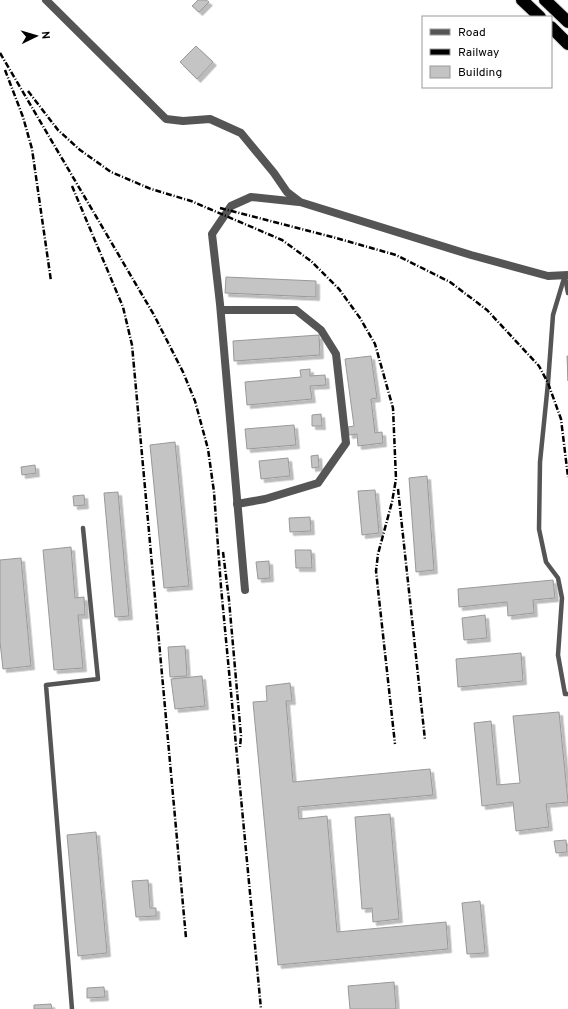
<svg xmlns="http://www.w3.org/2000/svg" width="568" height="1009" font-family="Overpass,sans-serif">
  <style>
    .building { fill: #c4c4c4; stroke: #999; filter: url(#shadow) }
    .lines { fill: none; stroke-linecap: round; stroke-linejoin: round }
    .highway-casing { stroke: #dbdbdb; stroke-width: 14 }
    .lane { stroke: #555; stroke-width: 4.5 }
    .street { stroke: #555; stroke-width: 8 }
    .highway { stroke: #000; stroke-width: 12 }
    .rail { stroke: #000; stroke-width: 2.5; stroke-dasharray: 6 2 1 2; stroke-linecap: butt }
  </style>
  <defs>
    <filter id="shadow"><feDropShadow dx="3.5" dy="3.5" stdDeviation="0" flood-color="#0004"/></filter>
  </defs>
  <rect width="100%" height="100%" fill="#fff"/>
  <g class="building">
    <path d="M 198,0 L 206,0 L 209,2 L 199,12 L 192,6 Z"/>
    <path d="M 196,46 L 213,62 L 197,79 L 180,62 Z"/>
    <path d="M 226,277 L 316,281 L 316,297 L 225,293 Z"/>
    <path d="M 319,335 L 320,355 L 234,361 L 233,341 Z"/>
    <path d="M 371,356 L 377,398 L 371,399 L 375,433 L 382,432 L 383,443 L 358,446 L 357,434 L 349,435 L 348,427 L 354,426 L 345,359 Z"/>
    <path d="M 567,356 L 568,356 L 568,381 Z"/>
    <path d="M 310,369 L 310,376 L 325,375 L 326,385 L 310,386 L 312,399 L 247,405 L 245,382 L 301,377 L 300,370 Z"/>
    <path d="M 321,414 L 322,426 L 312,426 L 312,415 Z"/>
    <path d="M 294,425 L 296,445 L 247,449 L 245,429 Z"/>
    <path d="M 175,442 L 189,586 L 164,588 L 150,445 Z"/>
    <path d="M 318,455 L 319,467 L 312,468 L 311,456 Z"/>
    <path d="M 288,458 L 290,476 L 261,479 L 259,461 Z"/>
    <path d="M 35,465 L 36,473 L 22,475 L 21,467 Z"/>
    <path d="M 427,476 L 434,570 L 416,572 L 409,478 Z"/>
    <path d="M 375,490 L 379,533 L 362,535 L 358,491 Z"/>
    <path d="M 118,492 L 129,616 L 115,617 L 104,493 Z"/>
    <path d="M 84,495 L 85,505 L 74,506 L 73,496 Z"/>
    <path d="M 310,517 L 311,531 L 290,532 L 289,518 Z"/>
    <path d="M 71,547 L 75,598 L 84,597 L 85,615 L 78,615 L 83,668 L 54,670 L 43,550 Z"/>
    <path d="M 295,550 L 311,550 L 312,568 L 296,568 Z"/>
    <path d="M 21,558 L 31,666 L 3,669 L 0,642 L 0,560 Z"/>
    <path d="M 269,561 L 270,578 L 258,579 L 256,562 Z"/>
    <path d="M 553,580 L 555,598 L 533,600 L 534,613 L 508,616 L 507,602 L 459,607 L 458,589 Z"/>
    <path d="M 485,615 L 487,638 L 464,640 L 462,618 Z"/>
    <path d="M 185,646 L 187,676 L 170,677 L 168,647 Z"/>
    <path d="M 521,653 L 523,681 L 458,687 L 456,659 Z"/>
    <path d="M 202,676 L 205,706 L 175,709 L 171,679 Z"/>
    <path d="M 290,683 L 292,701 L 286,701 L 293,782 L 430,769 L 433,795 L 298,807 L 299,819 L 327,816 L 337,932 L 446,922 L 448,949 L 278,965 L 253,702 L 267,701 L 266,686 Z"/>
    <path d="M 559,712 L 568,802 L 546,804 L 549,827 L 516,831 L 513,802 L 482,806 L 474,723 L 491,721 L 497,785 L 520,783 L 513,716 Z"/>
    <path d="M 390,814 L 399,919 L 373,922 L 372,908 L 362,909 L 355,817 Z"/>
    <path d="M 96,832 L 107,953 L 78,956 L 67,835 Z"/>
    <path d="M 566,840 L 567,852 L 556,853 L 554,841 Z"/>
    <path d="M 148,880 L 150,908 L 156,908 L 156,916 L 136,917 L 132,881 Z"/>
    <path d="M 480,901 L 485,953 L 467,954 L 462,903 Z"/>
    <path d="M 394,982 L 396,1009 L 350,1009 L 348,986 Z"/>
    <path d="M 104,987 L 105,997 L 87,998 L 87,988 Z"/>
    <path d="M 51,1004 L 52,1009 L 34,1009 L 34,1005 Z"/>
  </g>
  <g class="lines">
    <defs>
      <g id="highway">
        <path d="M 522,0 L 540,17"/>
        <path d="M 545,0 L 568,22"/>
        <path d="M 551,27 L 568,44"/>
      </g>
    </defs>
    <use href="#highway" class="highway-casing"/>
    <g class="lane">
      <path d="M 565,275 L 553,315 L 548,383 L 540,462 L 539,529 L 546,562 L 558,578 L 562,598 L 558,655 L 565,694 L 568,694"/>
      <path d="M 565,277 L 568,293"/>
      <path d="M 72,1009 L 46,685 L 98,679 L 83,528"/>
    </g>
    <g class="street">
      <path d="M 46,0 L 166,119 L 183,121 L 210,119 L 241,133 L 274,173 L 287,192 L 300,202 L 471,255 L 548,276 L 568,275"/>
      <path d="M 221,310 L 296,310 L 321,330 L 336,354 L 346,443 L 318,483 L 265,499 L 237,504"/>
      <path d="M 245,590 L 220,304 L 212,234 L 231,206 L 251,197 L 299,202"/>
    </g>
    <use href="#highway" class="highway"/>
    <g class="rail">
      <path d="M 0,53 L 154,315 L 183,372 L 195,401 L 208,449 L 214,492 L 221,587 L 261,1009"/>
      <path d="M 5,70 L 23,117 L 32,149 L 51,281"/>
      <path d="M 28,91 L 58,130 L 80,150 L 111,172 L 151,189 L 191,201 L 282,240 L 311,261 L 339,289 L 360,318 L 375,344 L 393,408 L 396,479 L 392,502 L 378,554 L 376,571 L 395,744"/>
      <path d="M 72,186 L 123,307 L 132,345 L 186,938"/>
      <path d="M 220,208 L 336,238 L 396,255 L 450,282 L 487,310 L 539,366 L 548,383 L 561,419 L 568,477"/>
      <path d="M 398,489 L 425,740"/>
      <path d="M 223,552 L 229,600 L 241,736 L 240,747"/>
    </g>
  </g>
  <rect x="422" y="16" width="130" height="72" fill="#ffffff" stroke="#999999"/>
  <rect x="430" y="29" width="20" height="6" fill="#555555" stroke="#999999"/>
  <text x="458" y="36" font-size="12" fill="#000000">Road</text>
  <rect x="430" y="49" width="20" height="6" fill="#000000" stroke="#999999"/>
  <text x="458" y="56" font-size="12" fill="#000000">Railway</text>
  <rect x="430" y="66" width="20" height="12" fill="#c4c4c4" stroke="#999999"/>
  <text x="458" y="76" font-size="12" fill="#000000">Building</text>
  <g transform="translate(36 36) rotate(85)" stroke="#ffffff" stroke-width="3" paint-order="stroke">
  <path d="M0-3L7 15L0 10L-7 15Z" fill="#000000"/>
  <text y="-6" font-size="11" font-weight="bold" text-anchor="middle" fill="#000000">N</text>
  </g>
</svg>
